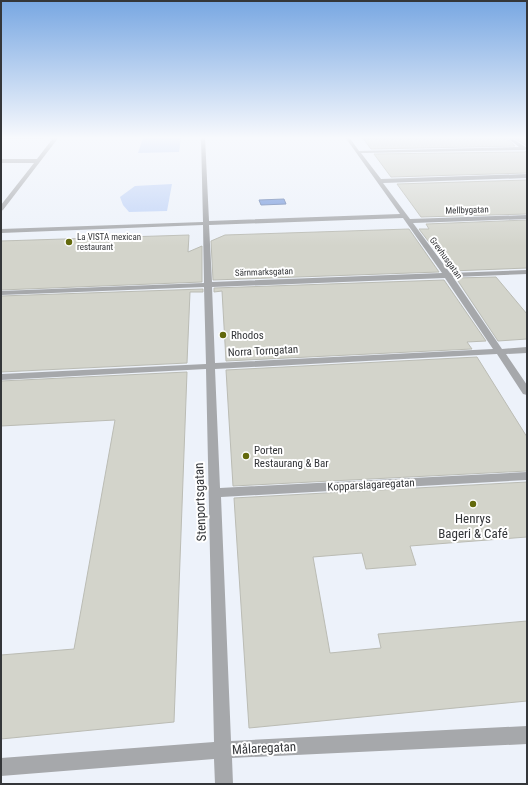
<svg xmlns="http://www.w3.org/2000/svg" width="528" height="785" font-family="'Roboto Condensed',sans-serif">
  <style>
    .green { fill: #c0d3f7 }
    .water { fill: #7094d9; stroke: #5e78a9 }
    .building { fill: #d3d4cb; stroke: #bbbcb4 }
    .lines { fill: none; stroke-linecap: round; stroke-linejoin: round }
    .street { fill: #a6a8ab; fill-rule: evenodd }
    .poi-dot { fill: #63690c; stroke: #fff; stroke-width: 1.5 }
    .labels { text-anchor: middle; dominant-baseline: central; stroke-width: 4; stroke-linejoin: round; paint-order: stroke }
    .far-street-label { font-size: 9px; fill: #343639; stroke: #fff }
    .far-poi-label { font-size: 9px; fill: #343639; stroke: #fff; text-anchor: start }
    .poi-label { font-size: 11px; fill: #343639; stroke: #fff; text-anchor: start }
    .street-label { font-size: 11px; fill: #343639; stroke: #fff }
    .near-street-label { font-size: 13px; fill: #343639; stroke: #fff }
    .near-poi-label { font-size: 13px; fill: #343639; stroke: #fff }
  </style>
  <rect width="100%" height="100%" fill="#edf2fa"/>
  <g class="green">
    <path d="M 181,137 L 179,152 L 138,153 L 143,138 Z"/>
    <path d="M 172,184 L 167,211 L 129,212 L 123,205 L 120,197 L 135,186 Z"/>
  </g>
  <path class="water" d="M 284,199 L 286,204 L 261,205 L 259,200 Z"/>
  <g class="building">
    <path d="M 362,137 L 505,137 L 515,146 L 371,149 Z"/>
    <path d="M 512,137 L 527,137 L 527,146 Z"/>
    <path d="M 527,150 L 527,173 L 391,177 L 374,154 L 525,152 Z"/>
    <path d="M 527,180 L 527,214 L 421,217 L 397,184 Z"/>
    <path d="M 527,220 L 527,268 L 451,271 L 419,229 L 429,229 L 426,224 Z"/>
    <path d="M 409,229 L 439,272 L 213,280 L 211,241 L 225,235 Z"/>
    <path d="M 189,235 L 188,252 L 202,246 L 202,282 L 1,290 L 1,241 Z"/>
    <path d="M 496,277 L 527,314 L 527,339 L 498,341 L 456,278 Z"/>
    <path d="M 444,280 L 486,341 L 467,342 L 472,349 L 226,361 L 222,291 L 214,292 L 214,288 Z"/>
    <path d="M 203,289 L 203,292 L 190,292 L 187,363 L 1,372 L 1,296 Z"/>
    <path d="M 477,357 L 527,437 L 527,471 L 233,486 L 226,370 Z"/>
    <path d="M 187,372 L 174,722 L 1,739 L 1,655 L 74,649 L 115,420 L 1,426 L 1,381 Z"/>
    <path d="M 527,482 L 527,537 L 410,546 L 416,565 L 366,569 L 362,553 L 313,557 L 330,653 L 381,648 L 378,634 L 527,621 L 527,701 L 249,728 L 234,498 Z"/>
  </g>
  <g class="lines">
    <g class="street">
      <path d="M 1,137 L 59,137 L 3,210 L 1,211 L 1,205 L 34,163 L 1,163 L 1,159 L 37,159 L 53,138 L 1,139 Z"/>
      <path d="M 201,137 L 205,137 L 209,221 L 400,214 L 345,137 L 349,137 L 359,151 L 519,147 L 506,137 L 510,137 L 527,148 L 525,150 L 361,153 L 381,179 L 527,174 L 527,178 L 383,183 L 410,219 L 527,215 L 527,219 L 413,223 L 450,273 L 527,270 L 527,274 L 453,277 L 502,349 L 527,347 L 527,353 L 506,354 L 527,385 L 527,395 L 523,394 L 497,354 L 215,369 L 220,488 L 527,472 L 527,480 L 221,497 L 231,741 L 527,726 L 527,744 L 232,758 L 233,784 L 215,784 L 214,759 L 1,776 L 1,758 L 214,742 L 206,369 L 1,380 L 1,374 L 206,364 L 204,287 L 1,295 L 1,291 L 204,283 L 203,225 L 1,233 L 1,229 L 203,222 ZM 403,218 L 442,273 L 212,282 L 209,225 ZM 445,278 L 493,349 L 215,363 L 212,287 Z"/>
    </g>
  </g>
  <linearGradient id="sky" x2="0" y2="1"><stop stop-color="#78a7e2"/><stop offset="0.56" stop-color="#f7f9fd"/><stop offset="1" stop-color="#f7f9fd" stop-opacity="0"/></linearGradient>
  <rect width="528" height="246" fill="url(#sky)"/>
  <g class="poi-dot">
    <circle cx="69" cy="242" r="4"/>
    <circle cx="223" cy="335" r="4"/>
    <circle cx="246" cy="456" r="4"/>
    <circle cx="473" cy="504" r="4"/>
  </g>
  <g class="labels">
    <g class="far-street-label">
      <text transform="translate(467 210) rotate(-2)">Mellbygatan</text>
      <text transform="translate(446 258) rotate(54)">Grevhusgatan</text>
      <text transform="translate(264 272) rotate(-2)">Särnmarksgatan</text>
    </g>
    <g class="far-poi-label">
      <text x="77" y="237">La VISTA mexican<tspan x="77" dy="10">restaurant</tspan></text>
    </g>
    <g class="poi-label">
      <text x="231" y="335">Rhodos</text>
      <text x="254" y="450">Porten<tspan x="254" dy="13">Restaurang &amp; Bar</tspan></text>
    </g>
    <g class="street-label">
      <text transform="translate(263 351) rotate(-3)">Norra Torngatan</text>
      <text transform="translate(371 485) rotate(-3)">Kopparslagaregatan</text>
    </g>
    <g class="near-street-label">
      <text transform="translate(200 502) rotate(-92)">Stenportsgatan</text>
      <text transform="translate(264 748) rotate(-3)">Målaregatan</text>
    </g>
    <g class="near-poi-label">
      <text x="473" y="518">Henrys<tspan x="473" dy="15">Bageri &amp; Café</tspan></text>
    </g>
  </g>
  <rect width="528" height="785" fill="none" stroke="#343639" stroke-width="4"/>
</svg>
